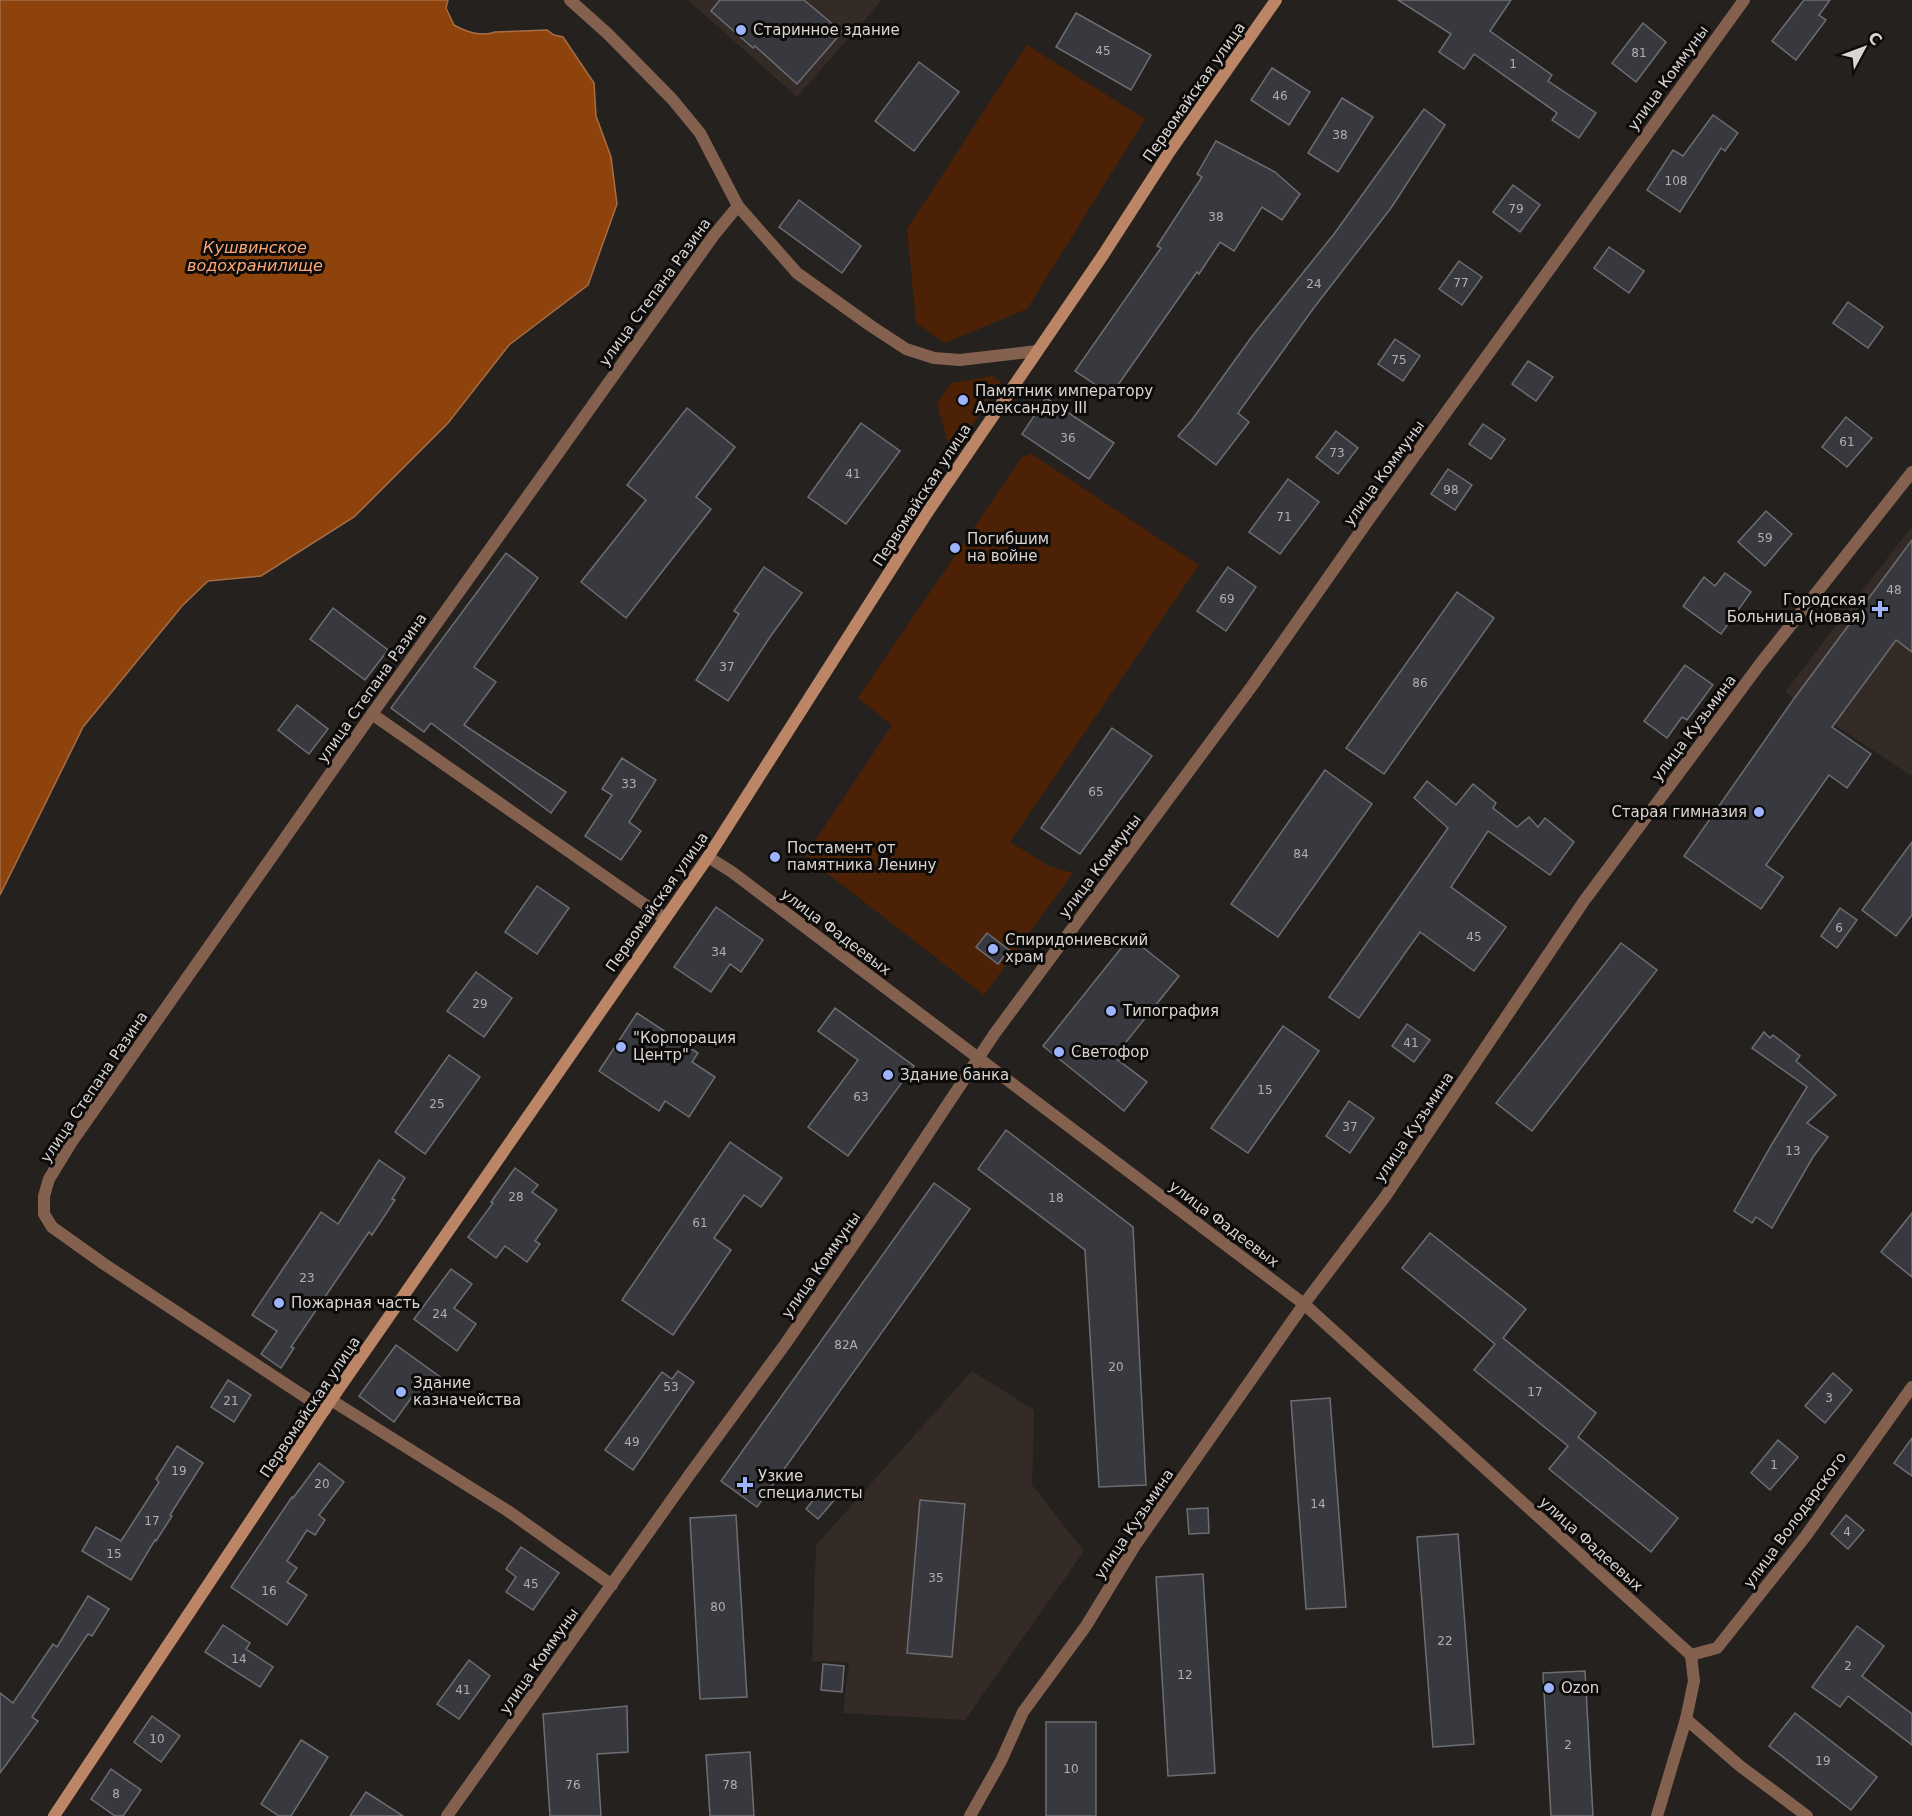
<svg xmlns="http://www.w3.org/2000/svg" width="1912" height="1816" font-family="'DejaVu Sans',sans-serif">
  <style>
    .built { fill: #352b26 }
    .green { fill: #4c2106 }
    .water { fill: #8e420c; stroke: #a46e48; stroke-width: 1.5 }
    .building { fill: #38393e; stroke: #6c6e73; stroke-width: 1.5 }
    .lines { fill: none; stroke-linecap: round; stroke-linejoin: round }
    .minor { stroke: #84614e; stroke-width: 12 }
    .secondary { stroke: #bc8566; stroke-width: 12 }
    .poi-dot { fill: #9bb4fd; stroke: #0d0b0a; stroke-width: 2 }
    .labels { text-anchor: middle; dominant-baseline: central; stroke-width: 6; stroke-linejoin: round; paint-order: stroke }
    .number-label { font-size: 12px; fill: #b0aeae }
    .poi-label { font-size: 15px; fill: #d8d5d3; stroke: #0d0b0a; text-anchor: start }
    .street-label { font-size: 15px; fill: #d8d5d3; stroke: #0d0b0a }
    .water-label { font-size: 16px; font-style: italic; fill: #fca677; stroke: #0d0b0a }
  </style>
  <rect width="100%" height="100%" fill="#25211e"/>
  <g class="built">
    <path d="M 688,0 L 882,0 L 797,97 Z"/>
    <path d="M 1912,526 L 1912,776 L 1785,692 Z"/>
    <path d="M 972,1371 L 1034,1410 L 1032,1485 L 1084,1551 L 965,1720 L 843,1713 L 849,1662 L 812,1661 L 816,1545 Z"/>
  </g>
  <g class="green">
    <path d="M 1027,45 L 1145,119 L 1027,309 L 945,343 L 916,323 L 907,229 Z"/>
    <path d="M 992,376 L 1001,382 L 956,450 L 948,443 L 937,404 L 951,383 Z"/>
    <path d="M 1032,454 L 1199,565 L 1010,842 L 1049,866 L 1073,873 L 984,995 L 805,856 L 892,725 L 858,698 L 1022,457 Z"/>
  </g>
  <path class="water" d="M 0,0 L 448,0 L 446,8 L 454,25 C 466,32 482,37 495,32 L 547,30 L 554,35 L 563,37 L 594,83 L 596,116 L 611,157 L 617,204 L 588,285 L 509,345 L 448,423 L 354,517 L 261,576 L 208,581 L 182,606 L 83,727 L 0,895 Z"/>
  <g class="building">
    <path d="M 720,0 L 804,0 L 842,32 L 797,84 L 755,46 L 753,48 L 711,11 Z"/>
    <path d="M 1398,0 L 1511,0 L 1490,31 L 1552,75 L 1548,81 L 1596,113 L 1579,138 L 1552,120 L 1557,113 L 1474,54 L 1464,69 L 1439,52 L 1451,34 Z"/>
    <path d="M 1804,0 L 1830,0 L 1819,15 L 1826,20 L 1796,60 L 1772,41 Z"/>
    <path d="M 1076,13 L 1151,55 L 1131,90 L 1056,47 Z"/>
    <path d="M 1643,23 L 1666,42 L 1636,82 L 1612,63 Z"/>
    <path d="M 919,62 L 959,92 L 914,151 L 875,121 Z"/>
    <path d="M 1272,68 L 1310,92 L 1289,125 L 1251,100 Z"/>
    <path d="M 1342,98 L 1373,117 L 1338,172 L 1308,153 Z"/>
    <path d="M 1424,109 L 1445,125 L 1391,208 L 1313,309 L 1238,413 L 1249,422 L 1216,465 L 1178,436 L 1191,421 L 1253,335 L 1334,234 Z"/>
    <path d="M 1713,115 L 1738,133 L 1725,151 L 1721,148 L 1680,212 L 1647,190 L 1673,150 L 1683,156 Z"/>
    <path d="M 1216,141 L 1275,172 L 1300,194 L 1282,220 L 1262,207 L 1234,251 L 1220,242 L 1199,274 L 1197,272 L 1111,395 L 1075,371 L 1161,248 L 1157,246 L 1202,177 L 1197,174 Z"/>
    <path d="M 1513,185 L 1540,205 L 1520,232 L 1493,212 Z"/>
    <path d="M 799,200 L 861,246 L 842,273 L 779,227 Z"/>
    <path d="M 1609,247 L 1644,271 L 1629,293 L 1594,268 Z"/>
    <path d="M 1459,261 L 1482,277 L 1462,305 L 1439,289 Z"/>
    <path d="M 1848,302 L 1883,327 L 1868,348 L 1833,323 Z"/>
    <path d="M 1395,339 L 1420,356 L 1403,381 L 1378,364 Z"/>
    <path d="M 1528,361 L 1553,377 L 1536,401 L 1512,384 Z"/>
    <path d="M 1046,398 L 1114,443 L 1089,479 L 1022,434 Z"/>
    <path d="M 687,408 L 735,447 L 696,497 L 711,509 L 626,618 L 581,582 L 646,500 L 627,485 Z"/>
    <path d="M 1846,417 L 1872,438 L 1847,467 L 1822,447 Z"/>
    <path d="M 861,423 L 900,451 L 846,524 L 808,497 Z"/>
    <path d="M 1483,424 L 1505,439 L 1491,459 L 1469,444 Z"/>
    <path d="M 1336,431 L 1358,448 L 1338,474 L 1316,457 Z"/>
    <path d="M 1448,469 L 1472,485 L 1455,510 L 1431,494 Z"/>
    <path d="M 1288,479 L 1319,502 L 1280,554 L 1249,532 Z"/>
    <path d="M 1766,511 L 1792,534 L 1765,566 L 1738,542 Z"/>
    <path d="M 1912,540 L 1912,652 L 1896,640 L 1832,727 L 1871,754 L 1847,788 L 1829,775 L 1766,865 L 1783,877 L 1761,909 L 1684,856 L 1793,700 Z"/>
    <path d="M 506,553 L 538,578 L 474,667 L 496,682 L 464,725 L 566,792 L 551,813 L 431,723 L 424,732 L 391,708 Z"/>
    <path d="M 764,567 L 802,593 L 770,637 L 728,701 L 696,680 L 739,614 L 734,611 Z"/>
    <path d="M 1228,567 L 1256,587 L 1226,631 L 1197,611 Z"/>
    <path d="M 1725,573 L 1751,592 L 1721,634 L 1683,606 L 1704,577 L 1715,586 Z"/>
    <path d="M 1457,592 L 1494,618 L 1384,774 L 1346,748 Z"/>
    <path d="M 333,608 L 388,650 L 365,680 L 310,639 Z"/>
    <path d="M 1685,665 L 1713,685 L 1687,720 L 1682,717 L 1667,738 L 1644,721 Z"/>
    <path d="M 297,705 L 328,729 L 309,754 L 278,730 Z"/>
    <path d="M 1112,728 L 1152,756 L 1080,854 L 1041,828 Z"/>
    <path d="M 622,758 L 656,780 L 629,822 L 641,831 L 621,860 L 585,836 L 612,795 L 602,789 Z"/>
    <path d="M 1325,770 L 1372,804 L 1278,937 L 1231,904 Z"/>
    <path d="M 1427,781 L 1456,805 L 1473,784 L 1496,803 L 1493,808 L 1517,827 L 1529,817 L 1538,827 L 1545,818 L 1574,842 L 1550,875 L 1488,831 L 1451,887 L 1506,927 L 1474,971 L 1420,932 L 1359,1018 L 1329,997 L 1448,828 L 1414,798 Z"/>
    <path d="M 1912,842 L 1912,915 L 1896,936 L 1862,910 Z"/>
    <path d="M 537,886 L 569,908 L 537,954 L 505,932 Z"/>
    <path d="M 716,907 L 763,940 L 741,972 L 730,964 L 711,992 L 674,967 Z"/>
    <path d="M 1840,908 L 1857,920 L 1837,948 L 1821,936 Z"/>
    <path d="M 987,933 L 1009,950 L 998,964 L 976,947 Z"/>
    <path d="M 1130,937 L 1179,976 L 1114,1057 L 1147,1082 L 1124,1111 L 1043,1046 Z"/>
    <path d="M 1621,943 L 1657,970 L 1532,1131 L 1496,1103 Z"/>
    <path d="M 476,972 L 512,998 L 484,1037 L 447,1011 Z"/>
    <path d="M 835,1008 L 914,1066 L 848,1156 L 808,1127 L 858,1060 L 818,1031 Z"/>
    <path d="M 637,1013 L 698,1053 L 692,1062 L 715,1077 L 689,1117 L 665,1101 L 659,1111 L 599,1071 Z"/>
    <path d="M 1407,1024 L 1430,1040 L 1414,1062 L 1392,1046 Z"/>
    <path d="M 1283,1026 L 1319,1051 L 1248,1153 L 1211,1128 Z"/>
    <path d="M 1764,1032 L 1770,1038 L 1773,1035 L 1800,1056 L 1796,1061 L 1836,1095 L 1807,1123 L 1828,1137 L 1813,1157 L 1772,1228 L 1756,1217 L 1752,1223 L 1734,1211 L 1772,1144 L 1807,1087 L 1752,1048 Z"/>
    <path d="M 449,1055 L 480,1077 L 425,1154 L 395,1132 Z"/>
    <path d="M 1349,1101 L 1374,1118 L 1350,1153 L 1326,1136 Z"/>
    <path d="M 1006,1130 L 1133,1227 L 1146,1485 L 1099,1487 L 1085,1250 L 978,1169 Z"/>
    <path d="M 730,1142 L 782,1178 L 761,1207 L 744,1195 L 714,1238 L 731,1250 L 673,1335 L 622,1300 Z"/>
    <path d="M 379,1160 L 405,1178 L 392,1199 L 395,1200 L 372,1235 L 369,1232 L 291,1347 L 294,1348 L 281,1368 L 261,1354 L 277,1331 L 252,1315 L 321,1212 L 338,1224 Z"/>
    <path d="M 515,1168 L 538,1185 L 532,1192 L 557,1210 L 535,1241 L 540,1244 L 527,1262 L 505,1246 L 496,1258 L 468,1237 L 493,1203 L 491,1202 Z"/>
    <path d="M 934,1183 L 970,1209 L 757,1507 L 721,1481 Z"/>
    <path d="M 1912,1213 L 1912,1277 L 1881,1252 Z"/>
    <path d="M 1430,1233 L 1526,1309 L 1503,1338 L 1596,1413 L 1578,1437 L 1678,1518 L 1651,1552 L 1549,1469 L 1568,1446 L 1474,1370 L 1495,1344 L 1402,1268 Z"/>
    <path d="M 451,1269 L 472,1284 L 454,1308 L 476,1324 L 457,1351 L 414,1319 Z"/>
    <path d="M 396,1345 L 443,1379 L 426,1403 L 414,1394 L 394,1422 L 359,1396 Z"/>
    <path d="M 678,1371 L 694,1382 L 633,1470 L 605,1450 L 662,1372 L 672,1379 Z"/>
    <path d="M 1833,1373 L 1852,1390 L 1825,1423 L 1805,1406 Z"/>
    <path d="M 228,1380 L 251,1395 L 234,1422 L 211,1407 Z"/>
    <path d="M 1330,1398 L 1346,1607 L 1306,1609 L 1291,1401 Z"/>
    <path d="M 1912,1438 L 1912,1476 L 1894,1463 Z"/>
    <path d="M 1778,1440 L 1798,1457 L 1770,1490 L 1751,1473 Z"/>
    <path d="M 177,1446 L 203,1463 L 170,1515 L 172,1516 L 156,1541 L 155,1540 L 131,1580 L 82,1551 L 96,1527 L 121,1541 L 159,1482 L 156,1479 Z"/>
    <path d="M 319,1463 L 344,1482 L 319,1515 L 325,1520 L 315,1535 L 307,1530 L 287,1561 L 297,1568 L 287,1582 L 307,1595 L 287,1625 L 231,1587 L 292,1497 L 293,1498 Z"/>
    <path d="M 824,1487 L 836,1498 L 818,1519 L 806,1509 Z"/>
    <path d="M 920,1500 L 965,1504 L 952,1657 L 907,1653 Z"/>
    <path d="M 1208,1508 L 1209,1533 L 1189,1534 L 1187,1509 Z"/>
    <path d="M 736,1515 L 747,1697 L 700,1699 L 690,1518 Z"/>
    <path d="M 1846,1515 L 1864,1530 L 1848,1549 L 1831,1534 Z"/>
    <path d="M 1458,1534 L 1474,1744 L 1433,1747 L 1417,1537 Z"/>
    <path d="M 521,1547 L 559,1573 L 533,1610 L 506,1592 L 516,1577 L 506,1569 Z"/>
    <path d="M 1203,1574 L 1215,1773 L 1168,1776 L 1156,1577 Z"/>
    <path d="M 88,1596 L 109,1609 L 92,1636 L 88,1634 L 32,1717 L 38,1721 L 0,1773 L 0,1693 L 13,1703 L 53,1644 L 57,1647 Z"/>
    <path d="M 223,1625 L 250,1643 L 246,1649 L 273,1667 L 260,1687 L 205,1652 Z"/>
    <path d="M 1857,1626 L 1884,1646 L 1862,1676 L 1912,1714 L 1912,1745 L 1848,1696 L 1840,1707 L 1812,1687 Z"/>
    <path d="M 469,1660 L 490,1676 L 459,1719 L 437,1704 Z"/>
    <path d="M 823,1664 L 844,1666 L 842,1692 L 821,1690 Z"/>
    <path d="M 1585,1671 L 1593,1816 L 1551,1816 L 1543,1673 Z"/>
    <path d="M 627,1706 L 628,1752 L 597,1754 L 601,1816 L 550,1816 L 543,1714 Z"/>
    <path d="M 1795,1713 L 1877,1777 L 1851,1810 L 1769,1746 Z"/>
    <path d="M 152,1716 L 180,1736 L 161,1762 L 134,1742 Z"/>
    <rect x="1046" y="1722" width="50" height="94"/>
    <path d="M 301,1740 L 328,1757 L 291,1816 L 279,1816 L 261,1804 Z"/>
    <path d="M 750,1752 L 754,1816 L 710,1816 L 706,1755 Z"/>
    <path d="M 111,1769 L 141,1790 L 123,1816 L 115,1816 L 91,1799 Z"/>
    <path d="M 366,1792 L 403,1816 L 350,1816 Z"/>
  </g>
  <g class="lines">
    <g class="minor">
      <path d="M 570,0 L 608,34 L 672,99 L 700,133 L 738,206 L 797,273 L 871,326 L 906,349 L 934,358 L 960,360 L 1037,351"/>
      <path d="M 372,714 L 664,918"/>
      <path d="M 708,857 L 732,872 L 1304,1304 L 1691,1655"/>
      <path d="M 331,1400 L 508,1511 L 612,1585"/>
      <path d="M 325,1410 L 104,1264 L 52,1227 L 44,1214 L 44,1196 L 49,1179 L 71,1143 L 372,714 L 714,235 L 738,206"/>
      <path d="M 1691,1655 L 1717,1648 L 1805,1537 L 1912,1387"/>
      <path d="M 1686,1719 L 1740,1766 L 1807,1816"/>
      <path d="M 447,1816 L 690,1474 L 786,1343 L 876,1212 L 995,1033 L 1252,686 L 1372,515 L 1744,0"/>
      <path d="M 970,1816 L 1001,1761 L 1023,1712 L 1086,1626 L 1136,1544 L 1304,1304 L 1385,1197 L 1584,901 L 1760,664 L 1912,472"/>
      <path d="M 1657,1816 L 1686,1719 L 1694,1681 L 1691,1655"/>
    </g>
    <path class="secondary" d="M 54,1816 L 331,1400 L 708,857 L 927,513 L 1103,255 L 1170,151 L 1276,0"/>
  </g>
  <g class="poi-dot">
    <circle cx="741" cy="30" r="6"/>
    <circle cx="963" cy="400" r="6"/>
    <circle cx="955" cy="548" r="6"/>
    <path d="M1877 600h6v6h6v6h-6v6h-6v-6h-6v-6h6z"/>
    <circle cx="1759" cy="812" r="6"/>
    <circle cx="775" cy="857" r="6"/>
    <circle cx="993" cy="949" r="6"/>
    <circle cx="1111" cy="1011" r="6"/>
    <circle cx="621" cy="1047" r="6"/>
    <circle cx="1059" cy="1052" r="6"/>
    <circle cx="888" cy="1075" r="6"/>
    <circle cx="279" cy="1303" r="6"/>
    <circle cx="401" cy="1392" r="6"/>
    <path d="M742 1476h6v6h6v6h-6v6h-6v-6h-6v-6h6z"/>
    <circle cx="1549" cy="1688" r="6"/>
  </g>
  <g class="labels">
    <g class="number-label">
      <text x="1103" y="51">45</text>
      <text x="1639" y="53">81</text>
      <text x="1513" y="64">1</text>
      <text x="1280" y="96">46</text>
      <text x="1340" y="135">38</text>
      <text x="1676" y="181">108</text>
      <text x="1516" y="209">79</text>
      <text x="1216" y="217">38</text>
      <text x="1461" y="283">77</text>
      <text x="1314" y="284">24</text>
      <text x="1399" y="360">75</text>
      <text x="1068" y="438">36</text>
      <text x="1847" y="442">61</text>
      <text x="1337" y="453">73</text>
      <text x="853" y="474">41</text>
      <text x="1451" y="490">98</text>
      <text x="1284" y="517">71</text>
      <text x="1765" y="538">59</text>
      <text x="1894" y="590">48</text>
      <text x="1227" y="599">69</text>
      <text x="727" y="667">37</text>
      <text x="1420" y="683">86</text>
      <text x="629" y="784">33</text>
      <text x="1096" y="792">65</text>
      <text x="1301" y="854">84</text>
      <text x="1839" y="928">6</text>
      <text x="1474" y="937">45</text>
      <text x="719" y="952">34</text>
      <text x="480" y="1004">29</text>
      <text x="1411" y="1043">41</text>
      <text x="1265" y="1090">15</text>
      <text x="861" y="1097">63</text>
      <text x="437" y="1104">25</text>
      <text x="1350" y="1127">37</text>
      <text x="1793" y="1151">13</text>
      <text x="516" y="1197">28</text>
      <text x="1056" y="1198">18</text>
      <text x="700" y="1223">61</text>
      <text x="307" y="1278">23</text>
      <text x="440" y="1314">24</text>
      <text x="846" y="1345">82А</text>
      <text x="1116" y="1367">20</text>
      <text x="671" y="1387">53</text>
      <text x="1535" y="1392">17</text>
      <text x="1829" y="1398">3</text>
      <text x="231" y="1401">21</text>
      <text x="632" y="1442">49</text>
      <text x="1774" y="1465">1</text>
      <text x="179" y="1471">19</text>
      <text x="322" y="1484">20</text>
      <text x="1318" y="1504">14</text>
      <text x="152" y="1521">17</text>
      <text x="1847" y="1532">4</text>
      <text x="114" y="1554">15</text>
      <text x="936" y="1578">35</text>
      <text x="531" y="1584">45</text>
      <text x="269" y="1591">16</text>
      <text x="718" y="1607">80</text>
      <text x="1445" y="1641">22</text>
      <text x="239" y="1659">14</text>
      <text x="1848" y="1666">2</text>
      <text x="1185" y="1675">12</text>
      <text x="463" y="1690">41</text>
      <text x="157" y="1739">10</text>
      <text x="1568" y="1745">2</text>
      <text x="1823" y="1761">19</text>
      <text x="1071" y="1769">10</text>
      <text x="573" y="1785">76</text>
      <text x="730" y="1785">78</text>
      <text x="116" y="1794">8</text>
    </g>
    <g class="poi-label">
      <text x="753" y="30">Старинное здание</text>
      <text x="975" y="391">Памятник императору<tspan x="975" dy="17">Александру III</tspan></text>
      <text x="967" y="539">Погибшим<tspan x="967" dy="17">на войне</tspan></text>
      <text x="1866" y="600" text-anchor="end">Городская<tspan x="1866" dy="17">Больница (новая)</tspan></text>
      <text x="1747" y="812" text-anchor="end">Старая гимназия</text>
      <text x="787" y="848">Постамент от<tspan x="787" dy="17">памятника Ленину</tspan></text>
      <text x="1005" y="940">Спиридониевский<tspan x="1005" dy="17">храм</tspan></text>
      <text x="1123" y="1011">Типография</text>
      <text x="633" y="1038">"Корпорация<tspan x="633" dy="17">Центр"</tspan></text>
      <text x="1071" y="1052">Светофор</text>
      <text x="900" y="1075">Здание банка</text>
      <text x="291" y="1303">Пожарная часть</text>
      <text x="413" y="1383">Здание<tspan x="413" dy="17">казначейства</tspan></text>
      <text x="758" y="1476">Узкие<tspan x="758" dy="17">специалисты</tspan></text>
      <text x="1561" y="1688">Ozon</text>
    </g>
    <g class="street-label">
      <text transform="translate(1668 78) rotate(-54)">улица Коммуны</text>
      <text transform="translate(1194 92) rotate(-55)">Первомайская улица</text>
      <text transform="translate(655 292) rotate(-54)">улица Степана Разина</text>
      <text transform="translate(1384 473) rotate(-54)">улица Коммуны</text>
      <text transform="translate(922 495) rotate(-57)">Первомайская улица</text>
      <text transform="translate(372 688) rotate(-55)">улица Степана Разина</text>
      <text transform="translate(1694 728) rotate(-53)">улица Кузьмина</text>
      <text transform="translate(1100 866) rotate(-53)">улица Коммуны</text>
      <text transform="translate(657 902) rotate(-55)">Первомайская улица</text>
      <text transform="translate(836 932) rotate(37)">улица Фадеевых</text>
      <text transform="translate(94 1087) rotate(-56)">улица Степана Разина</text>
      <text transform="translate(1414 1127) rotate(-56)">улица Кузьмина</text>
      <text transform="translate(1224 1224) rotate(37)">улица Фадеевых</text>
      <text transform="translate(821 1265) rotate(-55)">улица Коммуны</text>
      <text transform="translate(310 1407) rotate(-56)">Первомайская улица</text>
      <text transform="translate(1795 1520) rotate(-54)">улица Володарского</text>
      <text transform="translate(1134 1524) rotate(-56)">улица Кузьмина</text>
      <text transform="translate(1591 1544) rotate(42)">улица Фадеевых</text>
      <text transform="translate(539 1661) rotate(-55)">улица Коммуны</text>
    </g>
    <g class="water-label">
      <text x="255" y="247">Кушвинское<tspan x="255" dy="18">водохранилище</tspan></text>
    </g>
  </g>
  <g transform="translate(1864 48) rotate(49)" stroke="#0d0b0a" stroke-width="4.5" paint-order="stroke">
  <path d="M0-4.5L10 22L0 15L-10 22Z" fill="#d8d5d3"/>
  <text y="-9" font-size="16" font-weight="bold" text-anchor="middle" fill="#d8d5d3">С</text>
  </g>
</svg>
